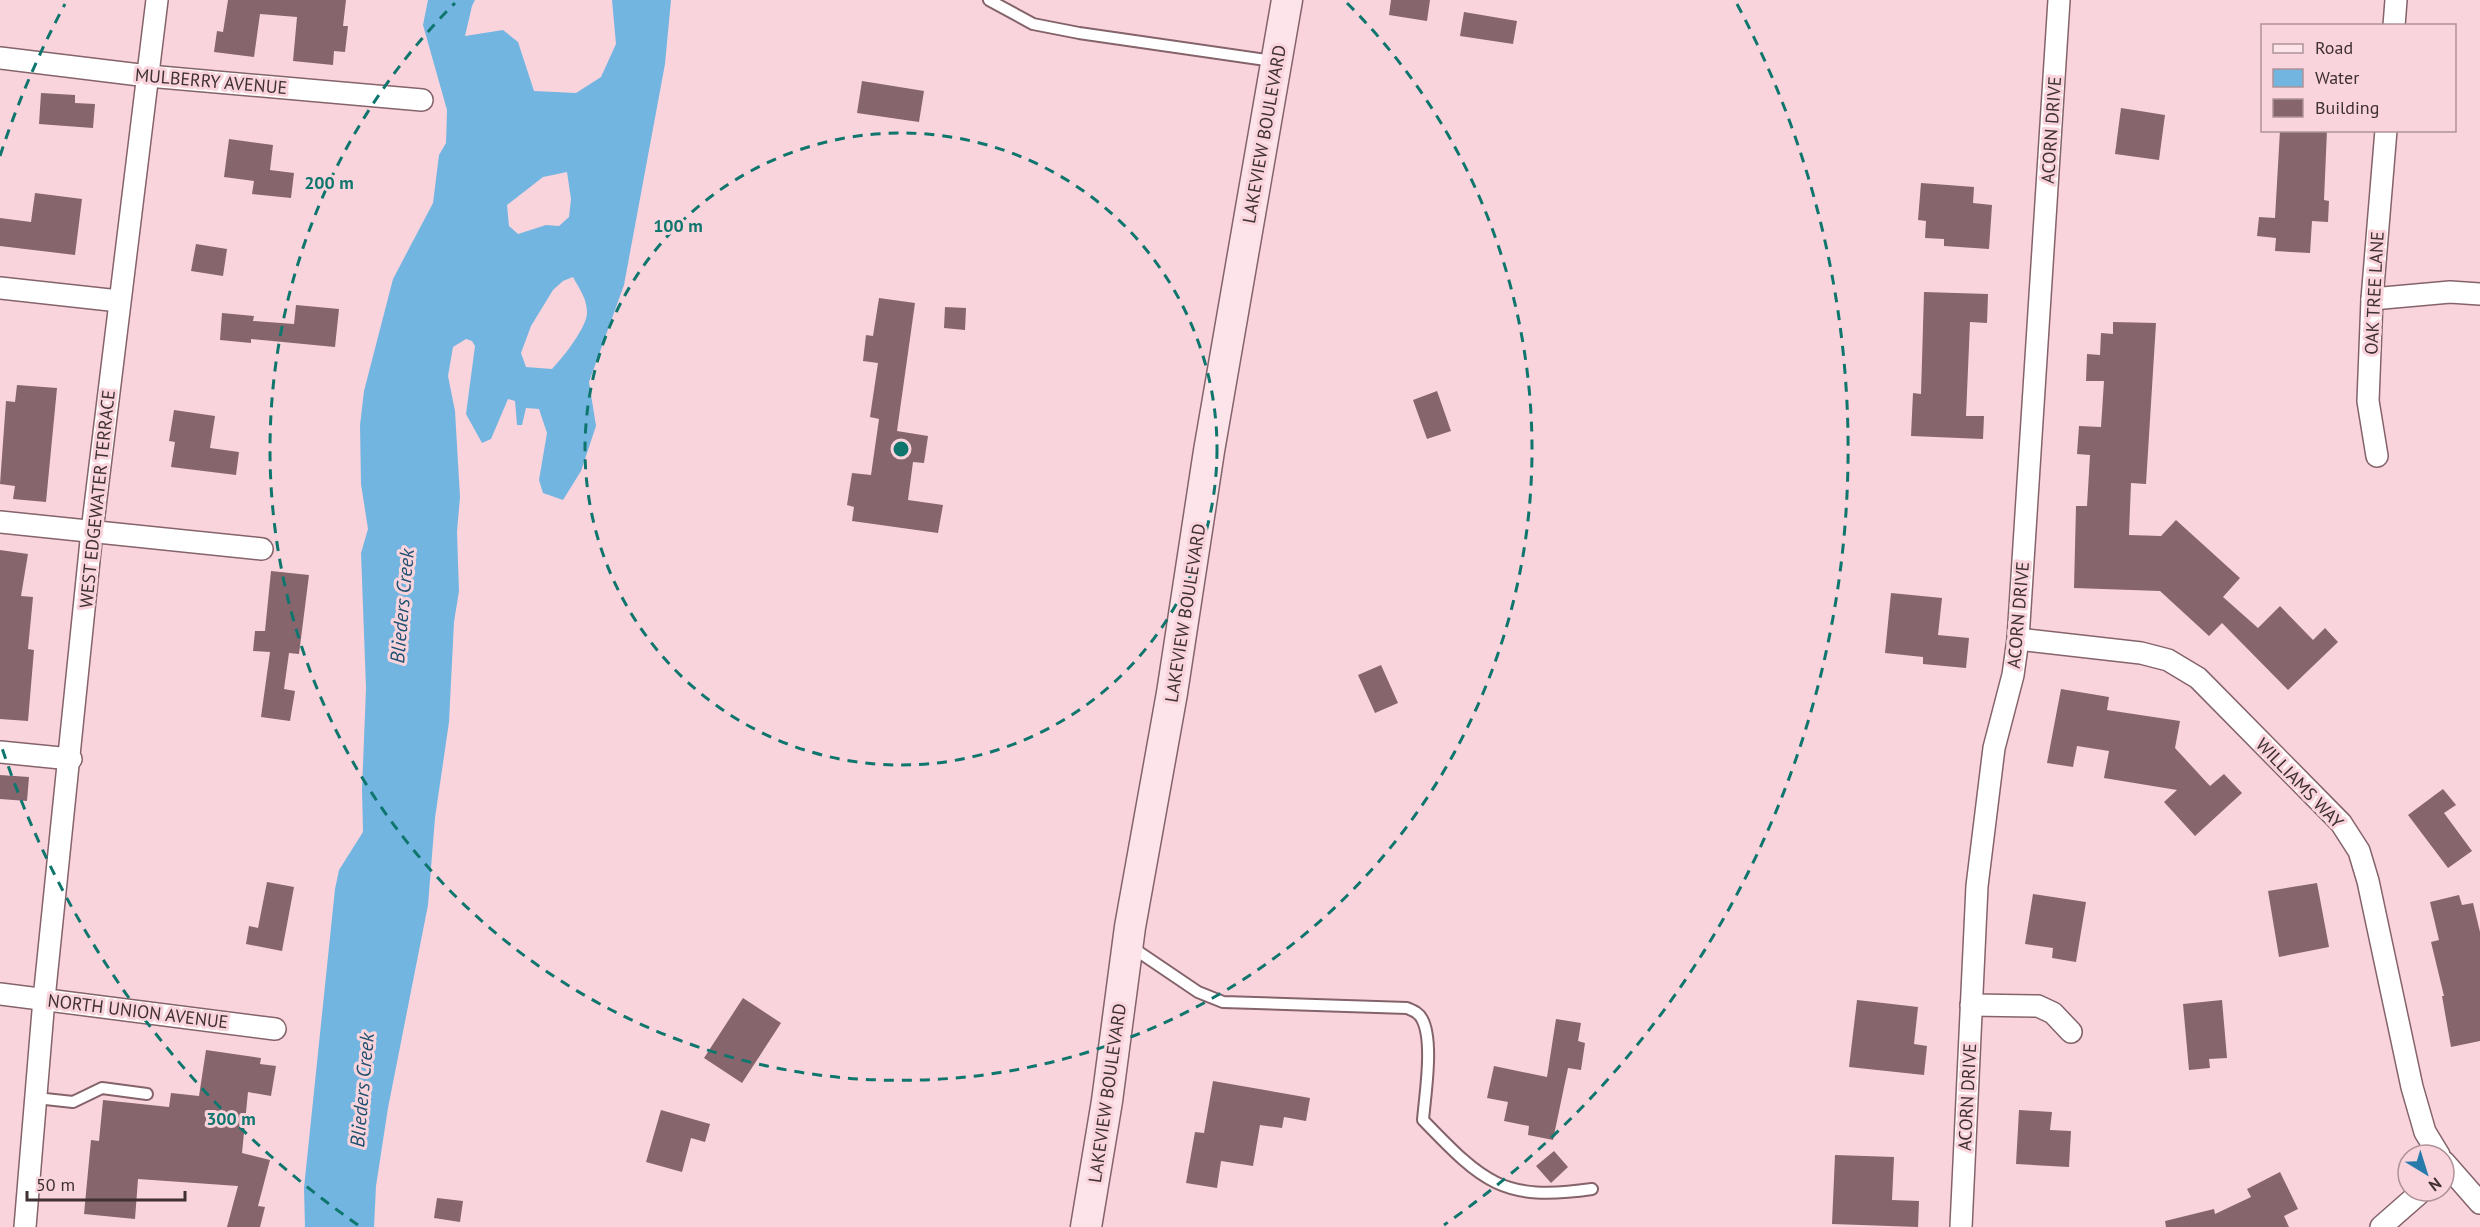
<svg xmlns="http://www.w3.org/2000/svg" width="2480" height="1227" font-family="'PT Sans',sans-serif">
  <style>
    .water { fill: #73b5e1; fill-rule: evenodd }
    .building { fill: #86656d }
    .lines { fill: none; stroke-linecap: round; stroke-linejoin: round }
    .lane-casing { stroke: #84636b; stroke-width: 14 }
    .street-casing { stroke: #84636b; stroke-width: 24 }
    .secondary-casing { stroke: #84636b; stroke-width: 33 }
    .lane { stroke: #fff; stroke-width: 10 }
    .street { stroke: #fff; stroke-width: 21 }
    .secondary { stroke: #fce4ea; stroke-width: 30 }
    .ring { fill: none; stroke: #0f766e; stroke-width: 3; stroke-dasharray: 10 8 }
    .labels { text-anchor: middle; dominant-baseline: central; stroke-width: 6; stroke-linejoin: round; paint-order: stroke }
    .street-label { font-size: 18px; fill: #3e3033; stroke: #fad4dc }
    .water-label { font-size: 20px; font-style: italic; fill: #205170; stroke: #fad4dc }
    .centre { fill: #0f766e; stroke: #fad4dc; stroke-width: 3 }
    .ring-label { font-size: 18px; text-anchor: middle; font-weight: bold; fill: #0f766e; stroke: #fad4dc; stroke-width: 6; stroke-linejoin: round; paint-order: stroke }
  </style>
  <rect width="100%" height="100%" fill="#fad4dc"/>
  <path class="water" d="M 428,0 L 475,0 L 472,6 L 465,36 L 503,30 L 518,42 L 534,91 L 576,93 L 601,77 L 616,44 L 612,0 L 671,0 L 665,64 L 624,285 L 589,382 L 596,426 L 581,471 L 563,500 L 543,493 L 539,480 L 547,433 L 539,409 L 526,408 L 522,425 L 517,425 L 515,401 L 508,399 L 491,439 L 482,443 L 466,414 L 475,346 L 472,341 L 466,339 L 453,347 L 448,376 L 455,411 L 460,497 L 457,532 L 459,591 L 454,622 L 449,722 L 435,818 L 428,905 L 388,1108 L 376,1186 L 374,1227 L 305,1227 L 304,1188 L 335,889 L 339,870 L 363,832 L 362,790 L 366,688 L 361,553 L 368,529 L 361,484 L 360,425 L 364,391 L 393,279 L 433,203 L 439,155 L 446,143 L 447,110 L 423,25 ZM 567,172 L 571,199 L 569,217 L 559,226 L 546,225 L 518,234 L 509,226 L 507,205 L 543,177 ZM 573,277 C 579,288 587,299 587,312 C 588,326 562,359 552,369 L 526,367 L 521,353 L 531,326 L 553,290 L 563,281 Z"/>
  <g class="building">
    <path d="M 228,0 L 346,0 L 343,26 L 348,26 L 345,52 L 334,51 L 333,65 L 293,61 L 297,17 L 260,14 L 254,57 L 214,52 L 217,31 L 223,32 Z"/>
    <path d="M 1391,0 L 1430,0 L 1427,21 L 1389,15 Z"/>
    <path d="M 1464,12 L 1517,21 L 1513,44 L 1460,36 Z"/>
    <path d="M 862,81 L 924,91 L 919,122 L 857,113 Z"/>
    <path d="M 41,93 L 75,95 L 75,103 L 95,104 L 93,128 L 39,124 Z"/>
    <path d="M 2121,108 L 2165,115 L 2159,160 L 2115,154 Z"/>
    <path d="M 2280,130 L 2327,130 L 2324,200 L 2329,201 L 2328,222 L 2312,221 L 2310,253 L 2275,251 L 2276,238 L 2257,236 L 2259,217 L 2275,218 Z"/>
    <path d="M 229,139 L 273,145 L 270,170 L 294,173 L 291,198 L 252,194 L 254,181 L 224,177 Z"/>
    <path d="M 1921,183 L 1974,187 L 1973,203 L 1992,205 L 1989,249 L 1944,246 L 1944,239 L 1925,238 L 1926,221 L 1918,220 Z"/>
    <path d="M 35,193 L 82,199 L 75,255 L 0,246 L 0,218 L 31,222 Z"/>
    <path d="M 196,244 L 227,249 L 223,276 L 191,271 Z"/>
    <path d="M 1924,292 L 1988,294 L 1987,323 L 1970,322 L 1966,416 L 1984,416 L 1983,439 L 1911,436 L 1913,393 L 1921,394 Z"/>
    <path d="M 879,298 L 915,303 L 897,431 L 928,436 L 924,463 L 913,462 L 908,500 L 943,505 L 938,533 L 852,521 L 854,507 L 847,505 L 852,473 L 871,475 L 879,419 L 870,417 L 878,363 L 863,361 L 866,335 L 873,336 Z"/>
    <path d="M 296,305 L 339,309 L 335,347 L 251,339 L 251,343 L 220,340 L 222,313 L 254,316 L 253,321 L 294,324 Z"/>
    <path d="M 945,307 L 966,308 L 965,330 L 944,328 Z"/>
    <path d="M 2113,322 L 2156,323 L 2146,484 L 2131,483 L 2129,535 L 2161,536 L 2176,520 L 2240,578 L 2223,597 L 2258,628 L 2280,606 L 2313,640 L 2325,628 L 2338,642 L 2288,690 L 2222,623 L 2209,636 L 2160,591 L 2074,588 L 2076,506 L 2087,506 L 2090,455 L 2077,454 L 2079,426 L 2101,427 L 2104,381 L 2086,381 L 2087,354 L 2100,355 L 2101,333 L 2113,334 Z"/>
    <path d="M 17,385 L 57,388 L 46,502 L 13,499 L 15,486 L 0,484 L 6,401 L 15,402 Z"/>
    <path d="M 1437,391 L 1451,431 L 1427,439 L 1413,400 Z"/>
    <path d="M 174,410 L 215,416 L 210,448 L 239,452 L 236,475 L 171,467 L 175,442 L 169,441 Z"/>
    <path d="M 0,550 L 28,554 L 21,596 L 33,597 L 28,649 L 34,650 L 28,721 L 0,719 Z"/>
    <path d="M 271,571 L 309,575 L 299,654 L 289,653 L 284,689 L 295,691 L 290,721 L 261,717 L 270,652 L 253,651 L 255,631 L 265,631 Z"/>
    <path d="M 1891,593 L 1942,598 L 1938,635 L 1969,638 L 1966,668 L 1923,664 L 1923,657 L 1885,653 Z"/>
    <path d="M 1381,665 L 1398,703 L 1375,713 L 1358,675 Z"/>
    <path d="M 2061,689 L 2109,697 L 2107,710 L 2180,721 L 2175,748 L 2210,786 L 2224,774 L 2242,793 L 2195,836 L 2164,802 L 2177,790 L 2104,778 L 2109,751 L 2077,746 L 2073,767 L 2047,763 Z"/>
    <path d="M 0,775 L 29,777 L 27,801 L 0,799 Z"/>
    <path d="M 2443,789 L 2456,805 L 2444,813 L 2472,851 L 2448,868 L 2408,815 Z"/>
    <path d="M 267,882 L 294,887 L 282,951 L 246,944 L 249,926 L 258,928 Z"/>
    <path d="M 2317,883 L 2329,947 L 2279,957 L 2268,891 Z"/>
    <path d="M 2033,894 L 2086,902 L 2076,962 L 2052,958 L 2053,948 L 2025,944 Z"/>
    <path d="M 2459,895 L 2462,905 L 2473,903 L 2480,932 L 2480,1041 L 2451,1047 L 2442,996 L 2444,996 L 2431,942 L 2439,940 L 2430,902 Z"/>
    <path d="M 743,998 L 781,1023 L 742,1083 L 704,1058 Z"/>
    <path d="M 1857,1000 L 1918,1007 L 1914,1044 L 1927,1046 L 1924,1075 L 1849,1067 Z"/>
    <path d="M 2222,1000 L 2227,1058 L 2209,1059 L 2210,1068 L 2189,1070 L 2183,1004 Z"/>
    <path d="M 1556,1019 L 1581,1023 L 1578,1041 L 1585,1043 L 1581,1070 L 1568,1068 L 1553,1140 L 1528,1135 L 1529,1126 L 1504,1121 L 1508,1102 L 1487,1098 L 1494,1066 L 1547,1077 Z"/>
    <path d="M 206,1050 L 261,1058 L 260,1064 L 276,1066 L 271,1096 L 248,1092 L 242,1153 L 270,1160 L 258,1206 L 265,1207 L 260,1227 L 227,1227 L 238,1186 L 138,1179 L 135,1219 L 84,1214 L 91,1140 L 99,1141 L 103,1100 L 169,1107 L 171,1093 L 199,1096 Z"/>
    <path d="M 1213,1081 L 1310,1098 L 1306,1121 L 1284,1117 L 1282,1128 L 1260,1125 L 1253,1166 L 1221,1161 L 1217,1188 L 1186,1183 L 1195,1132 L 1204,1133 Z"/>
    <path d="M 661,1110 L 710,1124 L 705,1142 L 691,1138 L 682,1172 L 646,1162 Z"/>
    <path d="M 2019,1110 L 2052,1112 L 2050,1130 L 2071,1131 L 2069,1167 L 2016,1164 Z"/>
    <path d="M 1554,1151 L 1568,1167 L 1551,1183 L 1536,1166 Z"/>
    <path d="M 1835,1155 L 1894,1157 L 1892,1200 L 1919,1201 L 1918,1227 L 1832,1224 Z"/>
    <path d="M 2280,1172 L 2298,1209 L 2284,1216 L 2289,1227 L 2166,1227 L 2165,1221 L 2214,1209 L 2215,1214 L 2251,1197 L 2247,1189 Z"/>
    <path d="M 437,1198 L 463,1201 L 460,1222 L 434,1218 Z"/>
  </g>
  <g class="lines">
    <defs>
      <g id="lane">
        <path d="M 989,0 L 1033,24 L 1079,33 L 1273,61"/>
        <path d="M 1130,946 L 1198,992 L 1223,1002 L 1407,1008 C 1414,1011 1419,1013 1422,1019 C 1434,1041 1425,1095 1423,1120 C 1483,1182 1502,1202 1592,1189"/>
        <path d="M 36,1098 L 73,1102 L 102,1088 L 147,1094"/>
      </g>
      <g id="street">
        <path d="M 2394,26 L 2396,0"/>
        <path d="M 0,58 L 148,76 L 422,100"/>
        <path d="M 0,288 L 119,301"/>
        <path d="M 2372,299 L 2450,292 L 2480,294"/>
        <path d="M 2377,456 L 2368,401 L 2372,299 L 2386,130"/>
        <path d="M 0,522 L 262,549"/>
        <path d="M 2018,639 L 2141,653 L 2168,660 L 2198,678 L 2341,823 L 2359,851 L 2368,881 L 2412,1087 L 2425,1132 L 2439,1155"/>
        <path d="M 0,752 L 71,759"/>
        <path d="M 0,994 L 275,1029"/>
        <path d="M 1971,1005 L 2038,1006 L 2053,1013 L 2071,1032"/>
        <path d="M 2444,1162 L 2480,1203"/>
        <path d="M 25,1227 L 44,999 L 92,531 L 157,0"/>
        <path d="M 1961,1227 L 1977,886 L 1994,748 L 2013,675 L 2018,639 L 2059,0"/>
        <path d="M 2381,1227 L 2422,1191"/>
      </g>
      <path id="secondary" d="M 1086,1227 L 1107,1101 L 1130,927 L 1172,693 L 1209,451 L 1287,0"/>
    </defs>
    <use href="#lane" class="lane-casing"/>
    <use href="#street" class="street-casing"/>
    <use href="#secondary" class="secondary-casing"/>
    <use href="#lane" class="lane"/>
    <use href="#street" class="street"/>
    <use href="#secondary" class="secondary"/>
  </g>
  <g class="ring">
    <circle cx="901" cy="449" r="316"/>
    <path d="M1347 3A631 631 0 1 1 455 3"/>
    <path d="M358 1225A947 947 0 0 1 0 742M0 156A947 947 0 0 1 65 4M1737 4A947 947 0 0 1 1444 1225"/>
  </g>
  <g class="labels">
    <g class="street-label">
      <text transform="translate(211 81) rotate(5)">MULBERRY AVENUE</text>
      <text transform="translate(2051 130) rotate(-86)">ACORN DRIVE</text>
      <text transform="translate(1264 134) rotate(-80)">LAKEVIEW BOULEVARD</text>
      <text transform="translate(2374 293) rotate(-87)">OAK TREE LANE</text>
      <text transform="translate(97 499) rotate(-84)">WEST EDGEWATER TERRACE</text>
      <text transform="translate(1185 613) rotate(-81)">LAKEVIEW BOULEVARD</text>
      <text transform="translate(2018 615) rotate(-85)">ACORN DRIVE</text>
      <text transform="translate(2300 783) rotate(46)">WILLIAMS WAY</text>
      <text transform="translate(138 1011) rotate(7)">NORTH UNION AVENUE</text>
      <text transform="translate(1107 1093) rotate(-82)">LAKEVIEW BOULEVARD</text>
      <text transform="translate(1967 1097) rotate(-87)">ACORN DRIVE</text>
    </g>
    <g class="water-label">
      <text transform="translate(402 606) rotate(-85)">Blieders Creek</text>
      <text transform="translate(362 1090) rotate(-85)">Blieders Creek</text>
    </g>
  </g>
  <circle cx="901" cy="449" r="9" class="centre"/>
  <g class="ring-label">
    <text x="329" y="189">200 m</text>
    <text x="678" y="232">100 m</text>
    <text x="231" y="1125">300 m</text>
  </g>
  <rect x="2261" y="24" width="195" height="108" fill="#fad4dc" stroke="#af9298" stroke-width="1.5"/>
  <rect x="2273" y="44" width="30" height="9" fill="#fce4ea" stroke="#af9298" stroke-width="1.5"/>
  <text x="2315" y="54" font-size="18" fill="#3e3033">Road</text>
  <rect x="2273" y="69" width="30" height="18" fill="#73b5e1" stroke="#af9298" stroke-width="1.5"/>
  <text x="2315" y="84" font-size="18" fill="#3e3033">Water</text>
  <rect x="2273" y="99" width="30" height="18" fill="#86656d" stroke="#af9298" stroke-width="1.5"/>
  <text x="2315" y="114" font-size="18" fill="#3e3033">Building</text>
  <g transform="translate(2426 1173) rotate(142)"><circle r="28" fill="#fad4dc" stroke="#af9298" stroke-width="1.5"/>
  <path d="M0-4.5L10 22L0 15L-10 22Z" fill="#287aab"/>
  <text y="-9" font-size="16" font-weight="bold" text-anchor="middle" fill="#3e3033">N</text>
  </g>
  <path d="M27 1191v9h158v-9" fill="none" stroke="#3e3033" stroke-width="3"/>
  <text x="36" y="1191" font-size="18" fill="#3e3033" stroke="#fad4dc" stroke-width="4.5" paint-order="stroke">50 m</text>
</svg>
